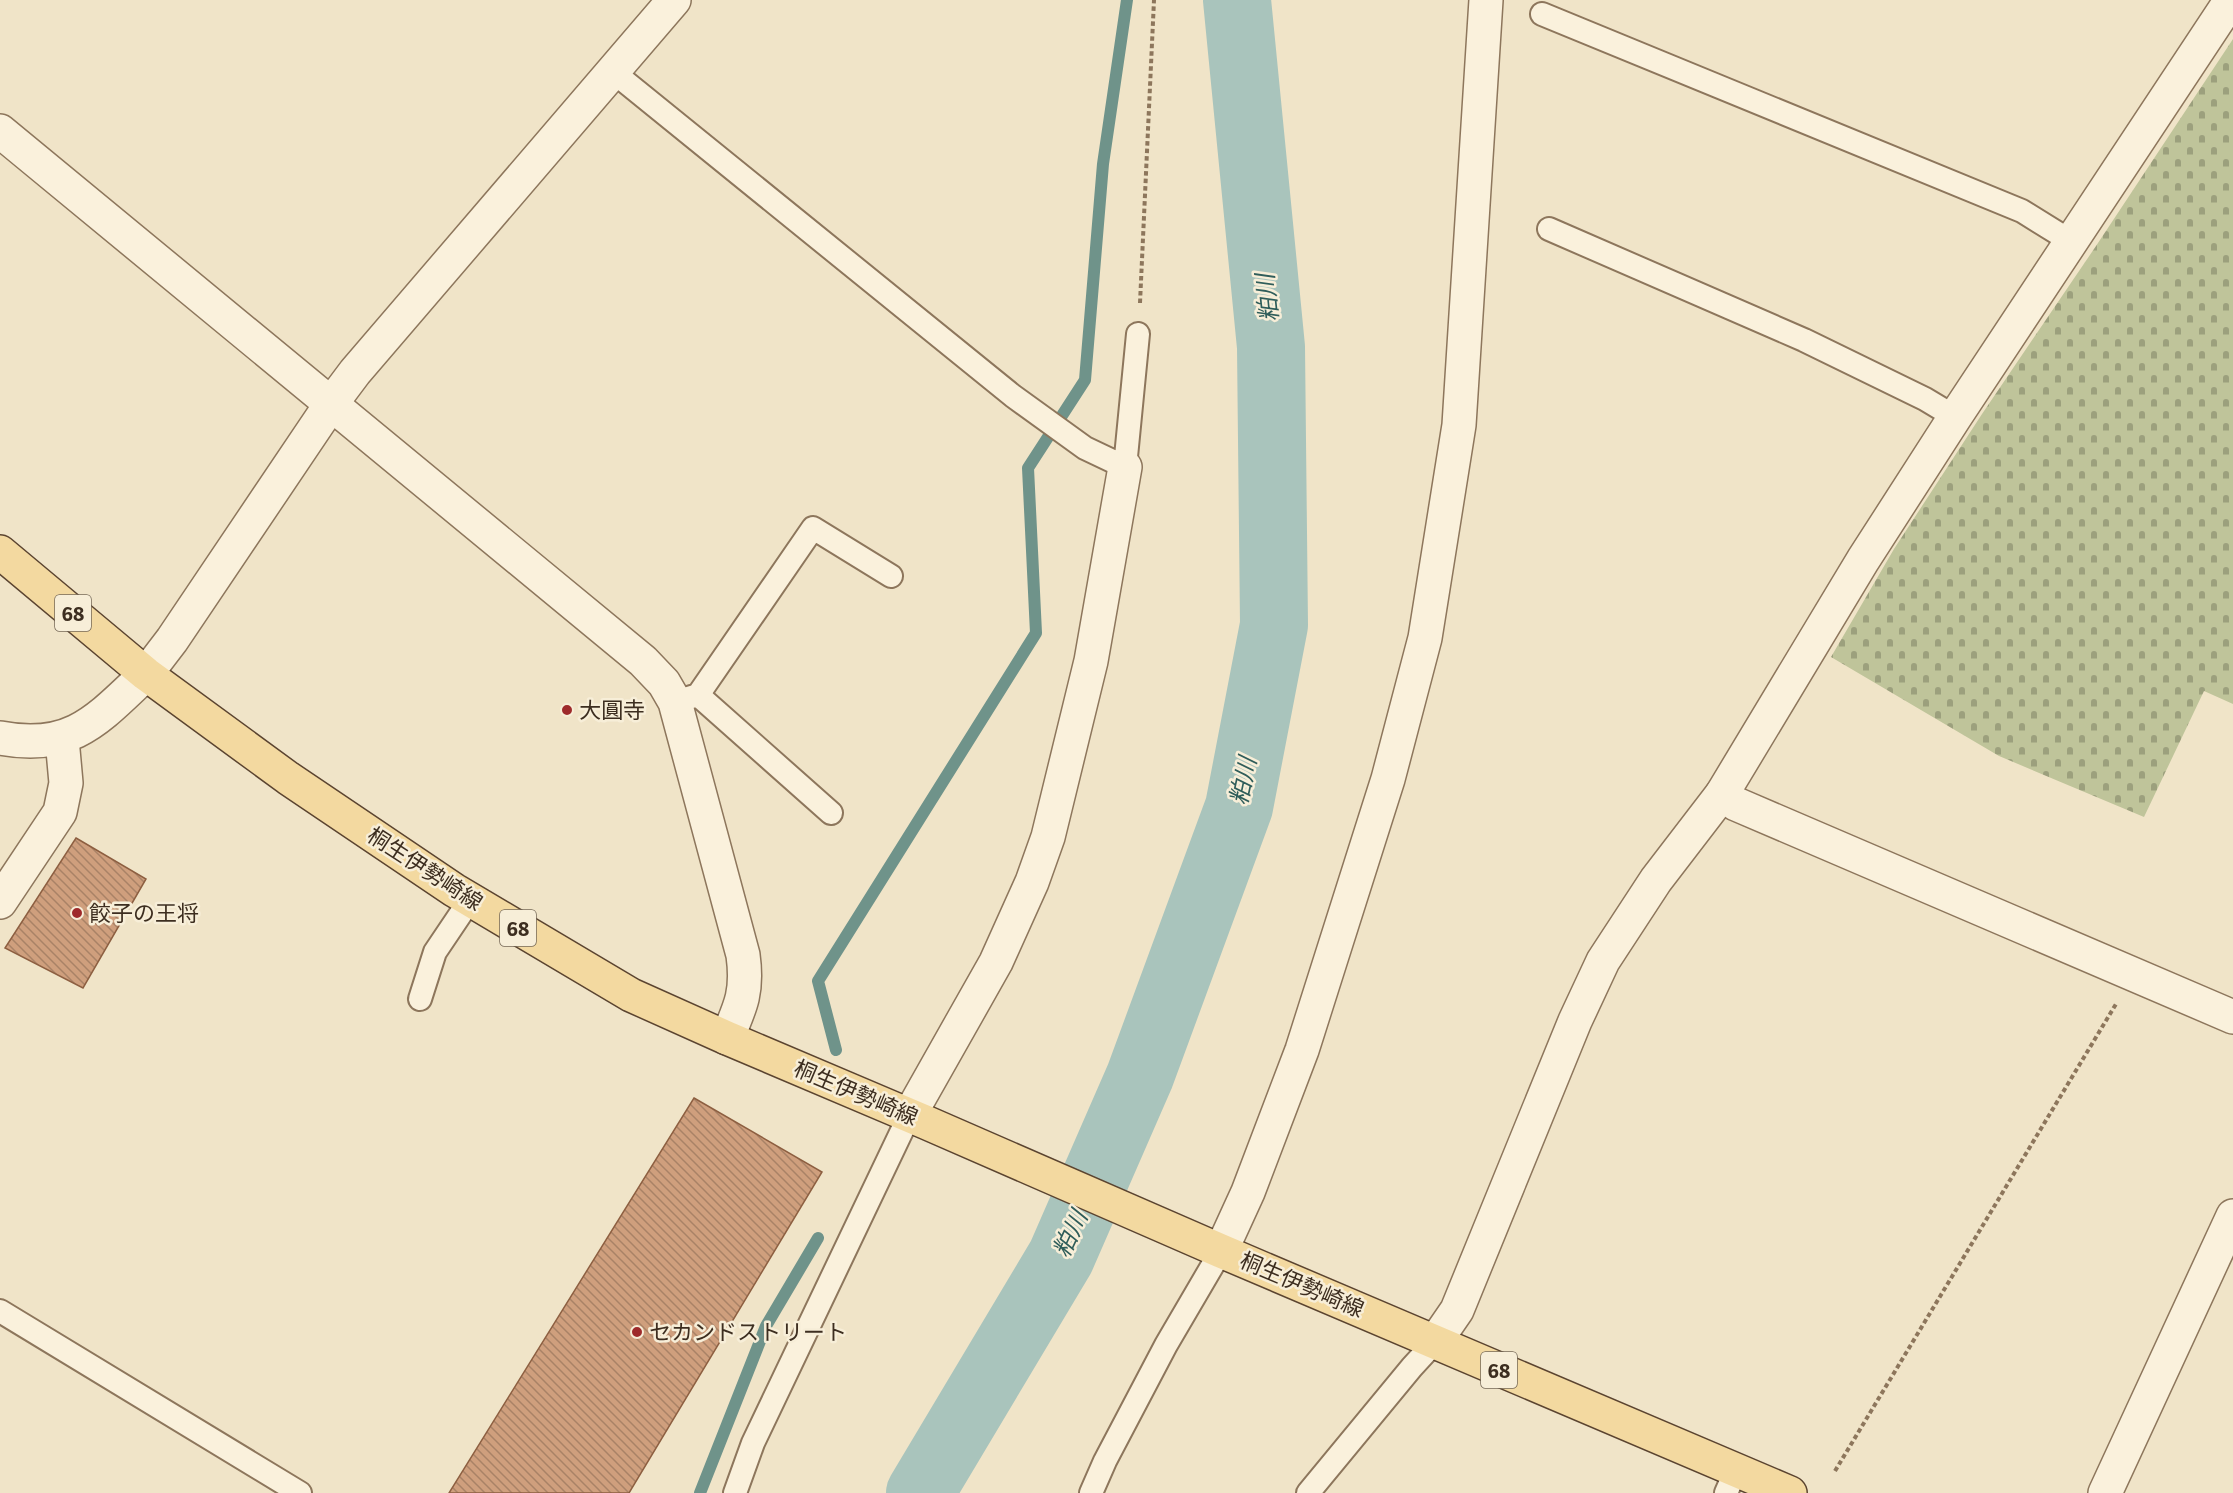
<svg xmlns="http://www.w3.org/2000/svg" width="2233" height="1493" font-family="'Zilla Slab','Noto Sans JP',serif">
  <style>
    .cemetery { fill: url(#cemetery-stones) }
    .lines { fill: none; stroke-linecap: round; stroke-linejoin: round }
    .stream { stroke: #6f938a; stroke-width: 12 }
    .river { stroke: #a9c4bc; stroke-width: 68 }
    .building { fill: url(#building-back-hatch); stroke: #8d5f41; stroke-width: 1.5 }
    .service-casing { stroke: #8d765c; stroke-width: 26 }
    .minor-casing { stroke: #8d765c; stroke-width: 36 }
    .tertiary-casing { stroke: #8d765c; stroke-width: 36 }
    .primary-casing { stroke: #5b4430; stroke-width: 36 }
    .path { stroke: #8d765c; stroke-width: 4; stroke-dasharray: 4.5 3; stroke-linecap: butt }
    .service { stroke: #faf1dc; stroke-width: 22 }
    .minor { stroke: #faf1dc; stroke-width: 33 }
    .tertiary { stroke: #faf1dc; stroke-width: 33 }
    .primary { stroke: #f3d9a0; stroke-width: 33 }
    .poi-dot { fill: #9e2a2b; stroke: #f7eed8; stroke-width: 2 }
    .labels { text-anchor: middle; dominant-baseline: central; stroke-width: 5; stroke-linejoin: round; paint-order: stroke }
    .shield { fill: #f7eed8; stroke: #756857; stroke-width: 1.5 }
    .shield-label { font-size: 21px; font-weight: bold; fill: #3d2e20 }
    .poi-label { font-size: 22px; fill: #3d2e20; stroke: #f7eed8; text-anchor: start }
    .street-label { font-size: 22px; fill: #3d2e20; stroke: #f7eed8 }
    .water-label { font-size: 24px; font-style: italic; fill: #2f5d5a; stroke: #f7eed8 }
  </style>
  <defs>
    <pattern id="cemetery-stones" width="16" height="16" patternUnits="userSpaceOnUse" patternTransform="scale(1.5)"><rect width="16" height="16" fill="#bfc49a"/><path d="M2 7V4a2 2 0 0 1 4 0v3zM10 15v-3a2 2 0 0 1 4 0v3z" fill="#9ca07d"/></pattern>
    <pattern id="building-back-hatch" width="6" height="6" patternUnits="userSpaceOnUse" patternTransform="scale(1.5)"><rect width="6" height="6" fill="#cf9f7d"/><path d="M-1 5l2 2M0 0l6 6M5-1l2 2" fill="none" stroke="#a98266"/></pattern>
  </defs>
  <rect width="100%" height="100%" fill="#f0e4c8"/>
  <path class="cemetery" d="M 2233,39 L 2233,704 L 2204,691 L 2144,817 L 1999,756 L 1831,657 L 1894,549 L 1982,414 L 2096,246 Z"/>
  <g class="lines">
    <g class="stream">
      <path d="M 836,1050 L 818,981 L 1036,633 L 1028,468 L 1085,380 L 1103,164 L 1127,0"/>
      <path d="M 700,1493 L 766,1326 L 818,1238"/>
    </g>
    <path class="river" d="M 920,1493 L 1061,1257 L 1140,1076 L 1239,807 L 1274,625 L 1271,347 L 1237,0"/>
  </g>
  <g class="building">
    <path d="M 76,838 L 146,879 L 83,988 L 5,948 Z"/>
    <path d="M 694,1098 L 822,1172 L 629,1493 L 449,1493 Z"/>
  </g>
  <g class="lines">
    <defs>
      <g id="service">
        <path d="M 1542,14 L 2022,211 L 2072,242"/>
        <path d="M 612,71 L 1013,396 L 1085,448 L 1125,467 L 1138,334"/>
        <path d="M 1549,229 L 1804,340 L 1925,399 L 1955,417"/>
        <path d="M 698,695 L 831,813"/>
        <path d="M 675,702 L 698,695 L 813,528 L 891,576"/>
        <path d="M 420,999 L 435,952 L 470,900"/>
        <path d="M 0,1311 L 300,1493"/>
        <path d="M 735,1493 L 753,1443 L 909,1116"/>
        <path d="M 1091,1493 L 1105,1461 L 1166,1345 L 1221,1251"/>
        <path d="M 1308,1493 L 1412,1367 L 1435,1342"/>
        <path d="M 1726,1493 L 1736,1470"/>
      </g>
      <g id="minor">
        <path d="M 0,131 L 643,661 L 664,683 L 675,702 L 743,955 C 748,991 741,1006 727,1038"/>
        <path d="M 146,674 L 172,640 L 331,404 L 355,372 L 674,0"/>
        <path d="M 1722,794 L 1736,804 L 2233,1017"/>
        <path d="M 0,902 L 60,812 L 66,783 L 62,739"/>
        <path d="M 909,1116 L 996,962 L 1032,882 L 1048,837 L 1091,661 L 1125,467"/>
        <path d="M 1221,1251 L 1248,1192 L 1302,1050 L 1388,779 L 1425,638 L 1459,425 L 1486,0"/>
        <path d="M 1435,1342 L 1457,1310 L 1575,1021 L 1603,961 L 1656,880 L 1722,794 L 1863,560 L 1955,417 L 2231,0"/>
        <path d="M 2105,1493 L 2233,1216"/>
      </g>
      <path id="tertiary" d="M 0,738 C 72,752 98,719 146,674"/>
      <path id="primary" d="M 0,552 L 146,674 L 288,778 L 454,890 L 631,995 L 727,1038 L 925,1122 L 1221,1251 L 1790,1493"/>
    </defs>
    <use href="#service" class="service-casing"/>
    <use href="#minor" class="minor-casing"/>
    <use href="#tertiary" class="tertiary-casing"/>
    <use href="#primary" class="primary-casing"/>
    <g class="path">
      <path d="M 1140,303 L 1154,0"/>
      <path d="M 1835,1471 L 2116,1004"/>
    </g>
    <use href="#service" class="service"/>
    <use href="#minor" class="minor"/>
    <use href="#tertiary" class="tertiary"/>
    <use href="#primary" class="primary"/>
  </g>
  <g class="poi-dot">
    <circle cx="567" cy="710" r="6"/>
    <circle cx="77" cy="913" r="6"/>
    <circle cx="637" cy="1332" r="6"/>
  </g>
  <g class="labels">
    <g class="shield">
      <rect x="55" y="595" width="36" height="36" rx="4.5"/>
      <rect x="500" y="910" width="36" height="36" rx="4.5"/>
      <rect x="1481" y="1352" width="36" height="36" rx="4.5"/>
    </g>
    <g class="shield-label">
      <text x="73" y="613">68</text>
      <text x="518" y="928">68</text>
      <text x="1499" y="1370">68</text>
    </g>
    <g class="poi-label">
      <text x="579" y="710">大圓寺</text>
      <text x="89" y="913">餃子の王将</text>
      <text x="649" y="1332">セカンドストリート</text>
    </g>
    <g class="street-label">
      <text transform="translate(425 869) rotate(33)">桐生伊勢崎線</text>
      <text transform="translate(856 1093) rotate(23)">桐生伊勢崎線</text>
      <text transform="translate(1302 1285) rotate(23)">桐生伊勢崎線</text>
    </g>
    <g class="water-label">
      <text transform="translate(1267 298) rotate(-96)">粕川</text>
      <text transform="translate(1243 781) rotate(-78)">粕川</text>
      <text transform="translate(1070 1234) rotate(-65)">粕川</text>
    </g>
  </g>
</svg>
